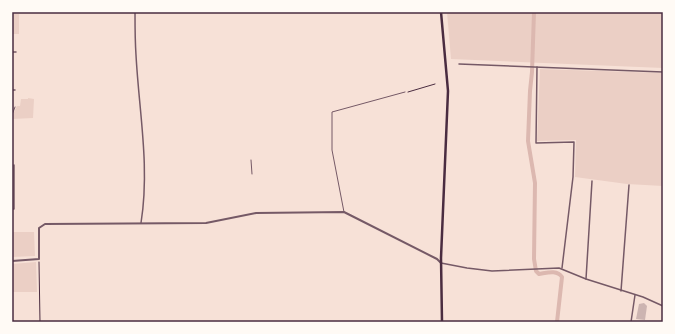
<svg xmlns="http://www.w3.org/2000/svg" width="675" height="334" font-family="'Noto Sans',sans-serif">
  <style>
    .green { fill: #ebcfc5 }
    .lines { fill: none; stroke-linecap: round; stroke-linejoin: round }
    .canal { stroke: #dcb8b0; stroke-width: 4 }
    .building { fill: #ccb4b1 }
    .path { stroke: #4a2c40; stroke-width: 1 }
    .service { stroke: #755966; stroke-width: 1 }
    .pedestrian { stroke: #755966; stroke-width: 1 }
    .minor { stroke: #755966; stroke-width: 1.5 }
    .tertiary { stroke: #755966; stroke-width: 2 }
    .primary { stroke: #4a2c40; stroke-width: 2.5 }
    .neatline { fill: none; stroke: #4a2c40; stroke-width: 1.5 }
  </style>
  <rect width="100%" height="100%" fill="#f7e1d7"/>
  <g class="green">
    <path d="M 447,12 L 663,12 L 663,68 L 451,59 Z"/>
    <rect x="12" y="14" width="7" height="20"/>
    <path d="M 540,69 L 663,73 L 663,186 L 627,184 L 575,177 L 576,140 L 537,141 Z"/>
    <path d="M 28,98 L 34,99 L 33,118 L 12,119 L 12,116 L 17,106 L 20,106 L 21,99 L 28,99 Z"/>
    <path d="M 12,232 L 34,232 L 35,256 L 12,257 Z"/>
    <path d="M 36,262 L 37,292 L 12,292 L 12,264 Z"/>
  </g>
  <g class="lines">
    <path class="canal" d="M 534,12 L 532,72 L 530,91 L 528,141 L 535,183 L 534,259 L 536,271 L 539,274 C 546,273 557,269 562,277 L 557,322"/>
  </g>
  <path class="building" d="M 644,303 L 647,306 L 645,320 L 636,319 L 639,304 Z"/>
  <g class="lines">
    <g class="path">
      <path d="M 408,92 L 435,84"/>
      <path d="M 39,262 L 40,322"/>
    </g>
    <g class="service">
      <path d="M 251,160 L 252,174"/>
      <path d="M 344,212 L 332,150 L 332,112 L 405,92"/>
    </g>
    <path class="pedestrian" d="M 12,115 L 15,107"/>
    <g class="minor">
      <path d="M 135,12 C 135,26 135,41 136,55 C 139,112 150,166 141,223"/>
      <path d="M 12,52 L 16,52"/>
      <path d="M 459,64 L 663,72"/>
      <path d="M 537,67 L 536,143 L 574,142 L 573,177 L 562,268"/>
      <path d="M 12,90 L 15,90"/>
      <path d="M 12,209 L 14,209 L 14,165"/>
      <path d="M 441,263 L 467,268 L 492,271 L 559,268 L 586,279 L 643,297 L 663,306"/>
      <path d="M 586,279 L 592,181"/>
      <path d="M 621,291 L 629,185"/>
      <path d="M 12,320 L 14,322"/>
      <path d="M 631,322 L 635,295"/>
    </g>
    <path class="tertiary" d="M 12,261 L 39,259 L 39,228 L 45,224 L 206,223 L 256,213 L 344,212 L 437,259 L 441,263"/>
    <path class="primary" d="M 441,12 L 448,91 L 441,258 L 442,322"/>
  </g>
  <rect width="675" height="334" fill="none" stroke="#fffaf5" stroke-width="26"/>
  <rect x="13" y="13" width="649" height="308" class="neatline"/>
</svg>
